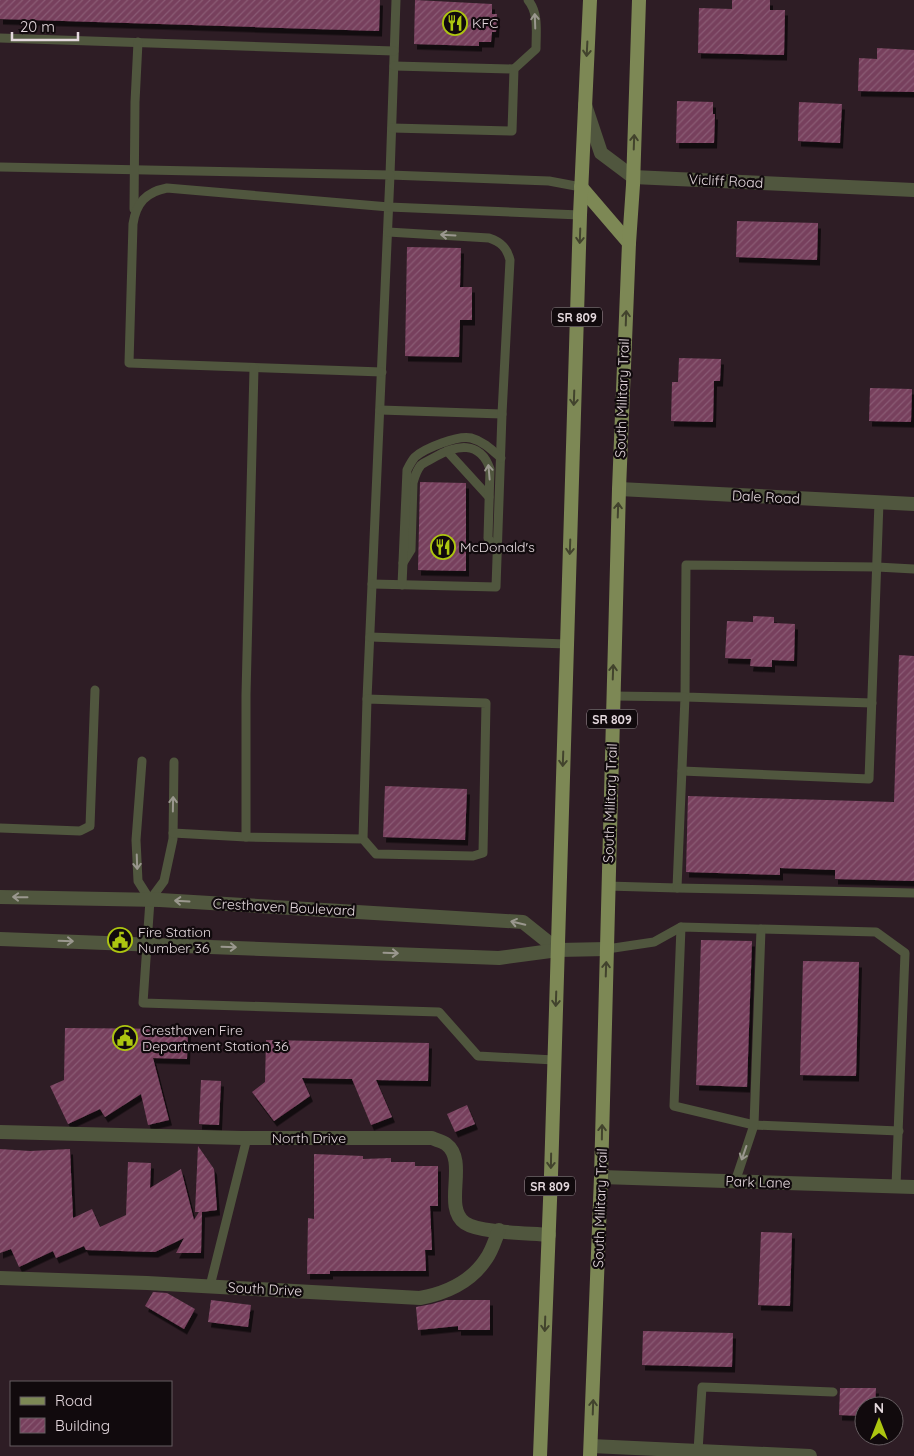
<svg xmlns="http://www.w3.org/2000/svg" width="914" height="1456" font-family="Quicksand,sans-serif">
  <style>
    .building { fill: url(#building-hatch); filter: url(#shadow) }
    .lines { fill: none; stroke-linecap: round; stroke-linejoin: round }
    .service { stroke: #50563e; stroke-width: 9 }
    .minor { stroke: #50563e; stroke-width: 14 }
    .tertiary { stroke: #50563e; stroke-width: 14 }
    .primary { stroke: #7d8855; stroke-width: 14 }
    .oneway { stroke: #9a978e }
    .oneway2 { stroke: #42432d }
    .labels { text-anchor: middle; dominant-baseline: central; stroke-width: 4.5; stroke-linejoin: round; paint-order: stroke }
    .shield { fill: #110a0d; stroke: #a59a9f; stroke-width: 1 }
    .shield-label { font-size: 12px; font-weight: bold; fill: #e4d8dd }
    .poi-label { font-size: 14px; fill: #e4d8dd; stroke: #110a0d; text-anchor: start }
    .street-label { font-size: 14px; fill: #e4d8dd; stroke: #110a0d }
  </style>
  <defs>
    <pattern id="building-hatch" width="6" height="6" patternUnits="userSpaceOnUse" patternTransform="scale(1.25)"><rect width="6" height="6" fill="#77405d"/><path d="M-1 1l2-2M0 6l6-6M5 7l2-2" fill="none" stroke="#8a5b74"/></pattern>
    <filter id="shadow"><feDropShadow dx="3" dy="5.5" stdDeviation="0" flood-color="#0009"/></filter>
  </defs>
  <rect width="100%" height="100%" fill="#2e1d25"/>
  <g class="building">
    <path d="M 0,0 L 380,0 L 379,31 L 0,19 Z"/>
    <path d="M 415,0 L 492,4 L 492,14 L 497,14 L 496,32 L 492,32 L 491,42 L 479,42 L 479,46 L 414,44 Z"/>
    <path d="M 732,0 L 770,0 L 770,10 L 785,10 L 784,55 L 698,53 L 699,8 L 732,9 Z"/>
    <path d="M 877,48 L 914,50 L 914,92 L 858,91 L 859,58 L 877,59 Z"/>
    <path d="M 677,101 L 713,102 L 713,114 L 715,114 L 714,143 L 676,143 Z"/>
    <path d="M 799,102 L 842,104 L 840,143 L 798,141 Z"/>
    <path d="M 737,221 L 818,223 L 817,260 L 736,257 Z"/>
    <path d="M 407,247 L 461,248 L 460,287 L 472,287 L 472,320 L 460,320 L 459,357 L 405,356 Z"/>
    <path d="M 679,358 L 721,359 L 720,381 L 714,381 L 713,422 L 671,421 L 672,382 L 678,382 Z"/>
    <path d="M 870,388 L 912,389 L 911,422 L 869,421 Z"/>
    <path d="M 420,482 L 466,483 L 466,571 L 418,570 Z"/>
    <path d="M 753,616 L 774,617 L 774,623 L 795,624 L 794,661 L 772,660 L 772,667 L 750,666 L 751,659 L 725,658 L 727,621 L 753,622 Z"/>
    <path d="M 899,655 L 914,656 L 914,881 L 835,879 L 835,870 L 780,868 L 780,875 L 686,872 L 688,796 L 894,802 Z"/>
    <path d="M 385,786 L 467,789 L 465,840 L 383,837 Z"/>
    <path d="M 701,940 L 752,941 L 747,1087 L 696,1085 Z"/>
    <path d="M 803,961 L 859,962 L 856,1076 L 800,1075 Z"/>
    <path d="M 65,1028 L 188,1029 L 187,1059 L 153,1058 L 169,1120 L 148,1125 L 141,1094 L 105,1117 L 100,1109 L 68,1124 L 50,1086 L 64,1080 Z"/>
    <path d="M 266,1040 L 429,1043 L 428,1081 L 376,1080 L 392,1117 L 371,1125 L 352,1079 L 302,1078 L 310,1096 L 274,1121 L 252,1092 L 265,1082 Z"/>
    <path d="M 201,1080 L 221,1081 L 219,1125 L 199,1124 Z"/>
    <path d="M 467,1105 L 475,1124 L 455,1132 L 447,1114 Z"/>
    <path d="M 198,1146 L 214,1169 L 217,1210 L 202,1212 L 201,1253 L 176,1253 L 184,1238 L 155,1252 L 86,1250 L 84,1246 L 56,1258 L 53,1251 L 19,1267 L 11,1249 L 0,1253 L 0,1149 L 30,1151 L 70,1149 L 73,1218 L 92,1209 L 100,1227 L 126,1215 L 128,1162 L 151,1163 L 150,1188 L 181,1169 L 194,1220 L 199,1212 L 195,1212 Z"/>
    <path d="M 314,1154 L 363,1156 L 363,1159 L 391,1158 L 391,1162 L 415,1162 L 415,1166 L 438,1166 L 438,1206 L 430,1206 L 432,1250 L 425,1250 L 426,1271 L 330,1271 L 330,1274 L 307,1274 L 308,1218 L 314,1219 Z"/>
    <path d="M 761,1232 L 792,1233 L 790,1306 L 758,1305 Z"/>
    <path d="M 153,1292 L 167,1293 L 195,1309 L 184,1329 L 145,1306 Z"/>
    <path d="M 211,1300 L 251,1305 L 248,1327 L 208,1322 Z"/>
    <path d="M 446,1300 L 490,1300 L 490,1330 L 458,1330 L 458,1326 L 418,1330 L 416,1307 L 432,1304 Z"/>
    <path d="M 643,1331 L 733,1333 L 732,1367 L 642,1365 Z"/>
    <path d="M 840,1388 L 876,1388 L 875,1406 L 864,1406 L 864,1416 L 839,1415 Z"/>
  </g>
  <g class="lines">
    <g class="service">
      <path d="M 396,0 L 390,175 L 549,181 L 581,187"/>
      <path d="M 0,38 L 394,51"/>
      <path d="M 394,66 L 514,69"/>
      <path d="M 392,128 L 512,131 L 514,69 L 536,49 C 536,32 539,13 528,0"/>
      <path d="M 0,167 L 390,175 L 367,699"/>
      <path d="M 134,209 L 135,102 L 138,42"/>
      <path d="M 382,372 L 129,363 L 133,224 C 136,203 146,192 167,188 L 389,207 L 580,215"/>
      <path d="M 380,410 L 502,414"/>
      <path d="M 447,451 L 489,497"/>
      <path d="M 403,563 L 411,550 L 413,483 C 415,476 416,471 421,465 C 425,462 430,460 435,457 C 456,445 480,440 490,469 L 488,538 L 497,552"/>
      <path d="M 372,584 L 496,587 L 502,414 L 510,260 C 507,248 501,242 489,238 L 388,232"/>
      <path d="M 402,585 L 407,470 C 409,466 412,460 415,457 C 425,448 458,435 471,438 C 483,441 492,450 501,458"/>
      <path d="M 370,637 L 567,644"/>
      <path d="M 872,703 L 685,697 L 686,565 L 877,567 L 914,569"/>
      <path d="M 142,761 L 136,840 L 138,881 L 150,900"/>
      <path d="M 174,762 L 173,839 L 164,881 L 150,900 L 143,1003 L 439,1012 L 478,1056 L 554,1060"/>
      <path d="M 682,771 L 869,779 L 879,502"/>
      <path d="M 0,828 L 80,831 L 90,826 L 95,690"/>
      <path d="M 173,833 L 246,837 L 363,839 L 376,854 L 473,856 L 483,853 L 486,703 L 367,699 L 363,839"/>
      <path d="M 246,837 L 246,695 L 254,368"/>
      <path d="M 607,886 L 677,888 L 685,697 L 613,696"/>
      <path d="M 677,888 L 914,893"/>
      <path d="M 681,927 L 674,1106 L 754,1125 L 899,1131"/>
      <path d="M 607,949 L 654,942 L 681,927 L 876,932 L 905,953 L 896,1186"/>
      <path d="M 735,1182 L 754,1125 L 761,929"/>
      <path d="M 210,1286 L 247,1138"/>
      <path d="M 698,1451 L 702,1387 L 833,1392"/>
    </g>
    <g class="minor">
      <path d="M 585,105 L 601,153 L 633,177 L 914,190"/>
      <path d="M 619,489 L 914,504"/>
      <path d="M 0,1132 L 242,1138 L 432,1138 C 436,1140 442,1141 446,1144 C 469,1161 442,1207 465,1223 C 480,1233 529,1233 549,1235"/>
      <path d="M 0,1278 L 147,1283 L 420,1298 C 447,1293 471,1282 486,1259 C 492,1251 495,1240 499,1230"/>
      <path d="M 591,1446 L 810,1456"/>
    </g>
    <g class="tertiary">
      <path d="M 0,897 L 160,900 L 523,922 L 558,950"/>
      <path d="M 0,939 L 499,958 L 558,950 L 607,949"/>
      <path d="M 601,1177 L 914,1187"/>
    </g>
    <g class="primary">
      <path d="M 581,187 L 629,243"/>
      <path d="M 540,1456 L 551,1175 L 580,215 L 590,0"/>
      <path d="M 590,1456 L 601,1177 L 619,489 L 629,243 L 633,185 L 639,0"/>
    </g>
  </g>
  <defs><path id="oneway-shaft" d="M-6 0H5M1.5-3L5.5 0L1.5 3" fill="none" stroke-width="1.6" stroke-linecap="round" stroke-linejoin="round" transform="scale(1.25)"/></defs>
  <g class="oneway">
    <use href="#oneway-shaft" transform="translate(535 21) rotate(-92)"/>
    <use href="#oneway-shaft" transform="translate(448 235) rotate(-177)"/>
    <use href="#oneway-shaft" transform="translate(489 472) rotate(-95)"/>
    <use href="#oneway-shaft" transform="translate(173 804) rotate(-89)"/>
    <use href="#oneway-shaft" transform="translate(137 862) rotate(88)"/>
    <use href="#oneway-shaft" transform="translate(20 897) rotate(-179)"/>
    <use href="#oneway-shaft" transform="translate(182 901) rotate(-177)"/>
    <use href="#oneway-shaft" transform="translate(518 923) rotate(-167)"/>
    <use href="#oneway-shaft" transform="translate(66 941) rotate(2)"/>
    <use href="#oneway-shaft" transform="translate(229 947) rotate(2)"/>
    <use href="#oneway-shaft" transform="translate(391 953) rotate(2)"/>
    <use href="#oneway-shaft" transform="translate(744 1153) rotate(109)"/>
  </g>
  <g class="oneway2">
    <use href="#oneway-shaft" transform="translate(587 49) rotate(93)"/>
    <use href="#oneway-shaft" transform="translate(634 142) rotate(-88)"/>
    <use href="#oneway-shaft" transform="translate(580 236) rotate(92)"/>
    <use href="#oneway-shaft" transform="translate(626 318) rotate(-88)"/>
    <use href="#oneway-shaft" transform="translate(574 398) rotate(92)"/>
    <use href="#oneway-shaft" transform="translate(618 510) rotate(-88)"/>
    <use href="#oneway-shaft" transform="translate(570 547) rotate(92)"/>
    <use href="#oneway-shaft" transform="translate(613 672) rotate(-88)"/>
    <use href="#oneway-shaft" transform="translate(563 759) rotate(92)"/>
    <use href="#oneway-shaft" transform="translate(606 969) rotate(-88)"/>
    <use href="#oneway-shaft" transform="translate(556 999) rotate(92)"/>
    <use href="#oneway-shaft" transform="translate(602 1132) rotate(-89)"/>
    <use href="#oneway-shaft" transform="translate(551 1161) rotate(91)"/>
    <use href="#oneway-shaft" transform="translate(545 1324) rotate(92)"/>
    <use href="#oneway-shaft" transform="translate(593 1407) rotate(-88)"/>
  </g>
  <defs>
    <symbol id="restaurant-ring" viewBox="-11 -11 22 22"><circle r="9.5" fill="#110a0d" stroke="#adc610" stroke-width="1.5"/><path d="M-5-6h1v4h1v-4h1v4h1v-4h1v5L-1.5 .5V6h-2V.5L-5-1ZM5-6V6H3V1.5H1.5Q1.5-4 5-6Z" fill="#adc610"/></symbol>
    <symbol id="civic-ring" viewBox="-11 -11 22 22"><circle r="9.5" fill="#110a0d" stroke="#adc610" stroke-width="1.5"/><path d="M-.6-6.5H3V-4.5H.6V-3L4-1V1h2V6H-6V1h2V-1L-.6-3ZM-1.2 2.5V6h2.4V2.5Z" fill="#adc610"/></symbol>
  </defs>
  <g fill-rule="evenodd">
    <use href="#restaurant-ring" x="441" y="9" width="28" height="28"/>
    <use href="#restaurant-ring" x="429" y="533" width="28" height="28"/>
    <use href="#civic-ring" x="106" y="926" width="28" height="28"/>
    <use href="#civic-ring" x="111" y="1024" width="28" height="28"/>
  </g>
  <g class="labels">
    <g class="shield">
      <rect x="552" y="307.5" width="50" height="19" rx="4"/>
      <rect x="587" y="709.5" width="50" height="19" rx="4"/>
      <rect x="525" y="1176.5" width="50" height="19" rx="4"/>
    </g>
    <g class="shield-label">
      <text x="577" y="317">SR 809</text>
      <text x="612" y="719">SR 809</text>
      <text x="550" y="1186">SR 809</text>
    </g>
    <g class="poi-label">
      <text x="472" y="23">KFC</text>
      <text x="460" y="547">McDonald's</text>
      <text x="138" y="932">Fire Station<tspan x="138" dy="16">Number 36</tspan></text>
      <text x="142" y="1030">Cresthaven Fire<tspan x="142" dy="16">Department Station 36</tspan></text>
    </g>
    <g class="street-label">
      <text transform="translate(726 181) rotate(3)">Vicliff Road</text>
      <text transform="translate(622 398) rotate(-88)">South Military Trail</text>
      <text transform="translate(766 497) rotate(3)">Dale Road</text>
      <text transform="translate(610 803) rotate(-88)">South Military Trail</text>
      <text transform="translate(284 907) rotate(3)">Cresthaven Boulevard</text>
      <text x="309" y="1138">North Drive</text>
      <text transform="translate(758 1182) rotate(2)">Park Lane</text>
      <text transform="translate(600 1208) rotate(-88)">South Military Trail</text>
      <text transform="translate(265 1289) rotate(3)">South Drive</text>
    </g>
  </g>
  <rect x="10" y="1381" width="162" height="65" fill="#110a0d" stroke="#655c60"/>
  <rect x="20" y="1397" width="25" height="8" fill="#7d8855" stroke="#655c60"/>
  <text x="55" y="1406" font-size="15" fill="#e4d8dd">Road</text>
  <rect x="20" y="1418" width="25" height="15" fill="url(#building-hatch)" stroke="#655c60"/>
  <text x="55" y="1431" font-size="15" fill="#e4d8dd">Building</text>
  <g transform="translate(879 1421)"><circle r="24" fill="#110a0d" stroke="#655c60"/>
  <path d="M0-4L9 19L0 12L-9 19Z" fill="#adc610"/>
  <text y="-8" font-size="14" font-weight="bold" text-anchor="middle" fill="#e4d8dd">N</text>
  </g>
  <path d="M12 32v8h66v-8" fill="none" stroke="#e4d8dd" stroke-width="2.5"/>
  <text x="20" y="32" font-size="15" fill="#e4d8dd" stroke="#110a0d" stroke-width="4" paint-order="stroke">20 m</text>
</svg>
